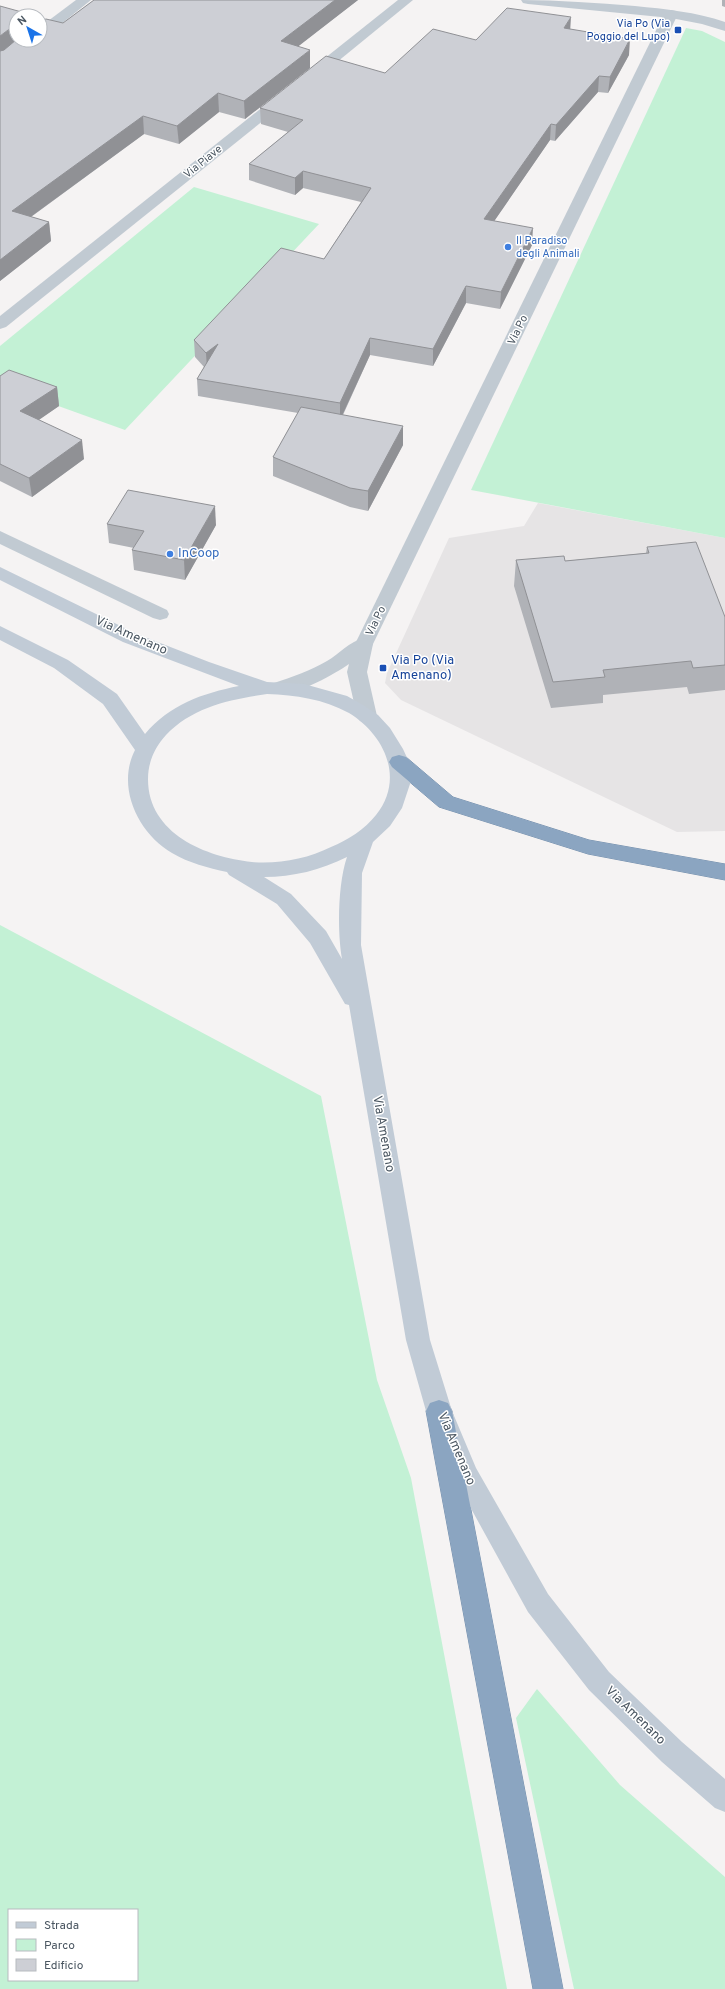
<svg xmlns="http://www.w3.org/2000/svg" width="725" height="1989" font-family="Overpass,sans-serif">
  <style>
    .education { fill: #e6e4e5 }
    .green { fill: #c3f1d5; fill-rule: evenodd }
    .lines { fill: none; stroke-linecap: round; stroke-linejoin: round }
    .motorway-casing { stroke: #7690ad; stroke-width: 1 }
    .minor { fill: #c1cad2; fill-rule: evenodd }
    .tertiary { fill: #c1cad2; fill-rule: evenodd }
    .secondary { fill: #c1cbd6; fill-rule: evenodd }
    .motorway { fill: #8ba5c1; fill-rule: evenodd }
    .wall { fill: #b0b2b7 }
    .shaded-wall { fill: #909195 }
    .building { fill: #cdcfd5; stroke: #909195 }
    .transit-dot { fill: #1a4fb4; stroke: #fff; stroke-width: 1.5 }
    .shop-dot { fill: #3f7fe0; stroke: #fff; stroke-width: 1.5 }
    .labels { text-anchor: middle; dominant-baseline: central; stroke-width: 3; stroke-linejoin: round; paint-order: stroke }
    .far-transit-label { font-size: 11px; fill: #164399; stroke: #fff; text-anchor: end }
    .far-street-label { font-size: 11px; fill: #4a5661; stroke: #fff }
    .far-shop-label { font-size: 11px; fill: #366cbe; stroke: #fff; text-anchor: start }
    .shop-label { font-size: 13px; fill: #366cbe; stroke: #fff; text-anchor: start }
    .street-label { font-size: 13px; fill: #4a5661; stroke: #fff }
    .transit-label { font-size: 13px; fill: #164399; stroke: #fff; text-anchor: start }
  </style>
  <rect width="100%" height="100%" fill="#f5f3f3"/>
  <path class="education" d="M 538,503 L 725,538 L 725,831 L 677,832 L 401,700 L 385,683 L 387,673 L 449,538 L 524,526 Z"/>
  <g class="green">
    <path d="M 686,28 L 702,31 L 725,42 L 725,538 L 471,490 Z"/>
    <path d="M 194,187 L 319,224 L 125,430 L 0,385 L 0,346 Z"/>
    <path d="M 0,925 L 321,1096 L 377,1380 L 411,1478 L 507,1989 L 0,1989 ZM 9,1910 L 137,1910 L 137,1980 L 9,1980 Z"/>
    <path d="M 537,1689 L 620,1785 L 725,1877 L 725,1989 L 574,1989 L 516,1718 Z"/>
  </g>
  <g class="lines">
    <defs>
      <g id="motorway">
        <path d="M 399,755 L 406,757 L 453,797 L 589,840 L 725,864 L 725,880 L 588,854 L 439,807 L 392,767 L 389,762 L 392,757 Z"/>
        <path d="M 439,1400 L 448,1403 L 452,1411 L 563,1989 L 533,1989 L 426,1411 L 430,1403 Z"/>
      </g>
    </defs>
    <use href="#motorway" class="motorway-casing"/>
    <g class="minor">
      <path d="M 76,0 L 91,0 L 45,37 L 40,38 L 40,27 Z"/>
      <path d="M 398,0 L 413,0 L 315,80 L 305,80 L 303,77 L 305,74 Z"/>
      <path d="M 671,10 L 676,11 L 678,14 L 373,644 L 371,648 L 364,650 L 357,648 L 355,644 L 664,14 L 666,11 Z"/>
      <path d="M 284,93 L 289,94 L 291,97 L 289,100 L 6,327 L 0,329 L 0,316 L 279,94 Z"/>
      <path d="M 0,531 L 167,610 L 169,614 L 167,618 L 160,620 L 153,618 L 0,544 Z"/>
    </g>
    <g class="tertiary">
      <path d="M 521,0 C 559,0 597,3 635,6 C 665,9 696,12 725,22 L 725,31 L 702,24 L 671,18 L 528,4 L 523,3 Z"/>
      <path d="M 364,638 L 371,640 L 373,644 L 367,672 L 377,716 L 374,721 L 367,723 L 360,721 L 357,716 L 347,672 L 349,664 C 333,675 293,698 274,693 L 271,688 L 274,683 C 292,677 310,671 327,661 C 339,654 350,641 364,638 Z"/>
    </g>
    <path class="secondary" d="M 0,567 L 137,634 L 209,662 L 267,682 L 304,684 L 347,696 L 363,705 L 378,715 L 390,728 L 403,749 L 409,762 L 410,784 L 402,808 L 390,826 L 373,842 L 362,873 L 361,945 L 430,1340 L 452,1411 L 476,1468 L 548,1594 L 609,1672 L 682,1742 L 725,1779 L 725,1812 L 715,1808 L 662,1762 L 589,1690 L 528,1612 L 452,1474 L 426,1411 L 406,1340 L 349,1005 L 345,1004 L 310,943 L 277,904 L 229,875 L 227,872 C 208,868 189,863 172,853 C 138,833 116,787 135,750 L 103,704 L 54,668 L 0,640 L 0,626 L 68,660 L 117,694 L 145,734 C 169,705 203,693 239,686 L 123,642 L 0,580 ZM 267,694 C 296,695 323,699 349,713 C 385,735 405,779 376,815 C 365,829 348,840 331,847 C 307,859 279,864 252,862 C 206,857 148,834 148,779 C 148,762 155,747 166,735 C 192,707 231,699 267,694 ZM 347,857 C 338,883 337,931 342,959 L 326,931 L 291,894 L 264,877 C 293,877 321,870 347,857 Z"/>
    <use href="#motorway" class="motorway"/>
  </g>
  <g class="wall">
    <path d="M 94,0 L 358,0 L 298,46 L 310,68 L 245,119 L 219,112 L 179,144 L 144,134 L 31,217 L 49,222 L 51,241 L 0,281 L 16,16 L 16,40 L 63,23 Z"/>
    <path d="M 722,0 L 725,0 L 725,7 L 722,6 Z"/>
    <path d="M 570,29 L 629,55 L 608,93 L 598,92 L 555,141 L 550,140 L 494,221 L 532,245 L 500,309 L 466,303 L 433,366 L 370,355 L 343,415 L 403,445 L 368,511 L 350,507 L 273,476 L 273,457 L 298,413 L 198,396 L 197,379 L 204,367 L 195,357 L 194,340 L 324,259 L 361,202 L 303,188 L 295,195 L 249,180 L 249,164 L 288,132 L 261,124 L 260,108 L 385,73 L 476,40 Z"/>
    <path d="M 0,376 L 57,387 L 59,406 L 38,420 L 84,459 L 32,497 L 0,481 Z"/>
    <path d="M 107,524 L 216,525 L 185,580 L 134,570 L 132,550 L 134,548 L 109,543 Z"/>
    <path d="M 647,547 L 725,617 L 725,690 L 689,694 L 687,687 L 603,695 L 603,703 L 551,708 L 514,586 L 516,560 L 565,561 L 646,553 Z"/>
  </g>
  <g class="shaded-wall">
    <path d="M 335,0 L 358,0 L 282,59 L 281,41 Z"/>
    <path d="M 571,17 L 570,33 L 564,28 Z"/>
    <path d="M 16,24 L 16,40 L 0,55 L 0,36 Z"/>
    <path d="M 630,39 L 629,55 L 608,93 L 610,77 Z"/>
    <path d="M 310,50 L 310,68 L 245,119 L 244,101 Z"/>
    <path d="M 599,76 L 598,92 L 555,141 L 556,125 Z"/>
    <path d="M 218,93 L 219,112 L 179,144 L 177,126 Z"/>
    <path d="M 143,116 L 144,134 L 14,229 L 12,211 Z"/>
    <path d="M 551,124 L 550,140 L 484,236 L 484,219 Z"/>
    <path d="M 303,171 L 303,188 L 295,195 L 295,178 Z"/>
    <path d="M 49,222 L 51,241 L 0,281 L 0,260 Z"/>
    <path d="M 533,228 L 532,245 L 500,309 L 501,292 Z"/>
    <path d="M 466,286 L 466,303 L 433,366 L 433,349 Z"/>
    <path d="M 370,338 L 370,355 L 340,420 L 340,403 Z"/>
    <path d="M 218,344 L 207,370 L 206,353 Z"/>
    <path d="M 57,387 L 59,406 L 23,431 L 20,411 Z"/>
    <path d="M 403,426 L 403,445 L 368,511 L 368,491 Z"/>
    <path d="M 82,440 L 84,459 L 32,497 L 29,478 Z"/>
    <path d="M 215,506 L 216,525 L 185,580 L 184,560 Z"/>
  </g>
  <g class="building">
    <path d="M 94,0 L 335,0 L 281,41 L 310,50 L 244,101 L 218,93 L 177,126 L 143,116 L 12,211 L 49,222 L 0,260 L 0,51 L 4,50 L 16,40 L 40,40 L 40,21 L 46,19 L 63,23 Z"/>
    <path d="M 0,6 L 36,16 L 16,16 L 16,24 L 0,36 Z"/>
    <path d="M 507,8 L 571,17 L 564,28 L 630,39 L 610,77 L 599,76 L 556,125 L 551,124 L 484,219 L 533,228 L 501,292 L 466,286 L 433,349 L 370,338 L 340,403 L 197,379 L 218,344 L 206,353 L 194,340 L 281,248 L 324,259 L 371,188 L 303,171 L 295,178 L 249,164 L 303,120 L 260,108 L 326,56 L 385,73 L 433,29 L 476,40 Z"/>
    <path d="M 9,370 L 57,387 L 20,411 L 82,440 L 29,478 L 0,464 L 0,376 Z"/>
    <path d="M 301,407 L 403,426 L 368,491 L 350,488 L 273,457 Z"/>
    <path d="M 128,490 L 215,506 L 184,560 L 132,550 L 144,531 L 107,524 Z"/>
    <path d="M 696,542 L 725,617 L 725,665 L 693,668 L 691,661 L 603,670 L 605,677 L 553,682 L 516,560 L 564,556 L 565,561 L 649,553 L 647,547 Z"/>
  </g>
  <g class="transit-dot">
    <rect x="674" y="26" width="8" height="8" rx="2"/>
    <rect x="379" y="664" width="8" height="8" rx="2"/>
  </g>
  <g class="shop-dot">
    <circle cx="508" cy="247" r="4"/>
    <circle cx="170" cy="554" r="4"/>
  </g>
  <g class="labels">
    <g class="far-transit-label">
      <text x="670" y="24">Via Po (Via<tspan x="670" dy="13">Poggio del Lupo)</tspan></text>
    </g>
    <g class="far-street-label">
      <text transform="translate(203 162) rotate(-39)">Via Piave</text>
      <text transform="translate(518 330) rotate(-64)">Via Po</text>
      <text transform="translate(376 621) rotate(-64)">Via Po</text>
    </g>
    <g class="far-shop-label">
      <text x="516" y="241">Il Paradiso<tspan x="516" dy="13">degli Animali</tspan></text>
    </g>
    <g class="shop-label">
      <text x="178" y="554">InCoop</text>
    </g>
    <g class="street-label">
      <text transform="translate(131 636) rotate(24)">Via Amenano</text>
      <text transform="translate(383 1134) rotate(80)">Via Amenano</text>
      <text transform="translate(456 1449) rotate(67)">Via Amenano</text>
      <text transform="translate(635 1716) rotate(44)">Via Amenano</text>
    </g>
    <g class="transit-label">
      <text x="391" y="661">Via Po (Via<tspan x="391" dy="15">Amenano)</tspan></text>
    </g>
  </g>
  <rect x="8" y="1909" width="130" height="72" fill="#ffffff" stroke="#b7bbc0"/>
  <rect x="16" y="1922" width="20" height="6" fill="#c1cbd6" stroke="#b7bbc0"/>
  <text x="44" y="1929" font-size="12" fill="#4a5661">Strada</text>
  <rect x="16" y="1939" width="20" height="12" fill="#c3f1d5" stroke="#b7bbc0"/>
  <text x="44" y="1949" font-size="12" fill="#4a5661">Parco</text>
  <rect x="16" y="1959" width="20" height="12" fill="#cdcfd5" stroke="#b7bbc0"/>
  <text x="44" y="1969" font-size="12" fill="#4a5661">Edificio</text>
  <g transform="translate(28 28) rotate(321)"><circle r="19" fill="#ffffff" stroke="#b7bbc0"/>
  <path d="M0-3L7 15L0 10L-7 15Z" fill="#1a73e8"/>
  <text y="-6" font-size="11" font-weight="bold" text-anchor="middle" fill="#4a5661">N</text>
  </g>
</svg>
